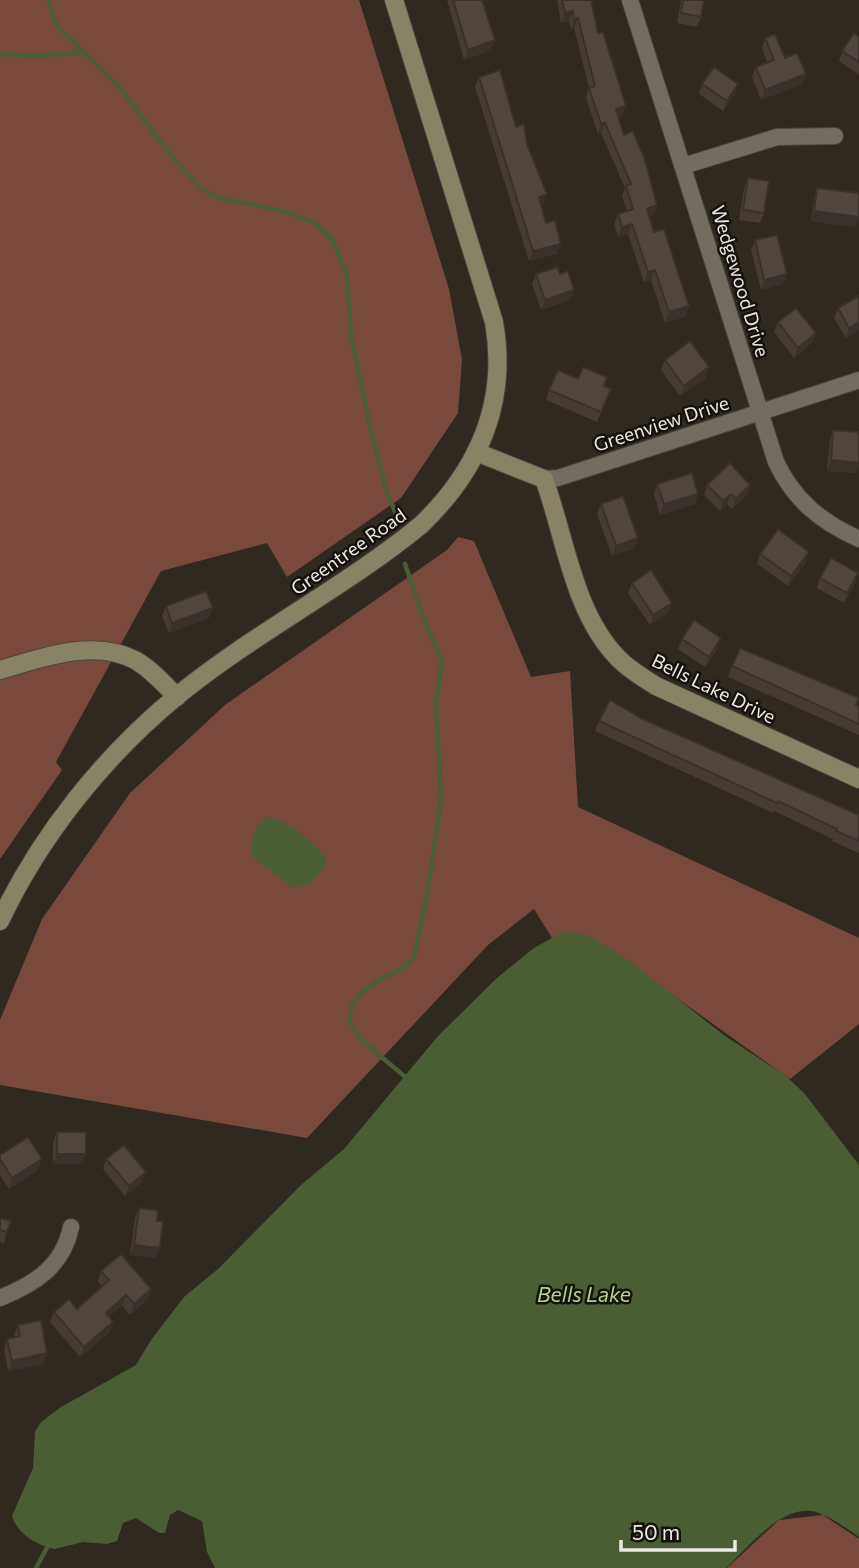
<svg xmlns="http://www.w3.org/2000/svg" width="859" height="1568" font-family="Commissioner,sans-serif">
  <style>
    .forest { fill: #794a3c }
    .water { fill: #4a5d33 }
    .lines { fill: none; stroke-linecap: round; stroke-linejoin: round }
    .stream { stroke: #4a5d33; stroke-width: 4.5 }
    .street-casing { stroke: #4a453d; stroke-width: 18 }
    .secondary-casing { stroke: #4a453d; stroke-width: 20 }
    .street { stroke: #736c61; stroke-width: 16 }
    .secondary { stroke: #898366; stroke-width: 18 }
    .wall { fill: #463c35 }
    .shaded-wall { fill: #39312b }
    .building { fill: #51463e; stroke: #39312b; stroke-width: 2 }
    .labels { text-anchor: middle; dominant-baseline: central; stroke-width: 5; stroke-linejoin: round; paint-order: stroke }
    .street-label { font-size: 19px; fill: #ece8e2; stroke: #15120e }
    .water-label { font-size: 21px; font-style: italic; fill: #b3d38d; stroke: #15120e }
  </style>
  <rect width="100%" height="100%" fill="#2f291f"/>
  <g class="forest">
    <path d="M 0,0 L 359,0 L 449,289 L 462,360 L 458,413 L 401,498 L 287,577 L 267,543 L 161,571 L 56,762 L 62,770 L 0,859 Z"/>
    <path d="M 458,537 L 474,541 L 531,677 L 570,671 L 578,807 L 859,938 L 859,1024 L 790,1079 L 590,936 L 552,938 L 534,909 L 488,945 L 307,1138 L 0,1085 L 0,1020 L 42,919 L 130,793 L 225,705 L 447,550 Z"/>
    <path d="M 823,1515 L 859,1539 L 859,1568 L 727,1568 L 779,1520 Z"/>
  </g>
  <g class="water">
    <path d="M 266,817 C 288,819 313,842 326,858 L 326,865 L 310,884 L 292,887 L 252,857 C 248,841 254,828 266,817 Z"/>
    <path d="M 564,931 L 590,936 L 627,959 L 725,1036 L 786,1076 L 805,1094 L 859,1165 L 859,1537 C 846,1528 831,1517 816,1512 C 782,1503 748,1548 726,1568 L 215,1568 L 207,1552 L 202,1521 L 178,1510 L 170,1515 L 165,1533 L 159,1533 L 136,1518 L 123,1523 L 117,1541 L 107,1544 L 83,1542 L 55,1549 C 38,1546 17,1534 12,1516 L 33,1468 L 35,1432 L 41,1422 L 61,1407 L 136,1365 L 151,1340 L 184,1297 L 218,1269 L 301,1185 L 344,1149 L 438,1036 L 498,977 L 534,948 Z"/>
  </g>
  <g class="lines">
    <g class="stream">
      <path d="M 48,0 L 57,26 L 120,88 L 174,159 L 201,188 L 219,198 L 288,212 L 316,224 L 333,240 L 347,276 L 351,336 L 369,422 L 386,490 L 398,519"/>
      <path d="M 0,54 L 39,56 L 84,52"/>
      <path d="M 405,564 L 427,628 L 442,660 L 436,703 L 441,799 L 428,889 L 414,957 L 401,969 L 378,980 L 360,994 L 352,1005 L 349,1020 L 360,1039 L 409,1080"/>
      <path d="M 36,1568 L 49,1544"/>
    </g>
    <defs>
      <g id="street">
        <path d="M 630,0 L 776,462 C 794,500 821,522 859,539"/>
        <path d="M 683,166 L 777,137 L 835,136"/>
        <path d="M 544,479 L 558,478 L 859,380"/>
        <path d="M 0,1298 C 35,1284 63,1266 71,1227"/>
      </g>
      <g id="secondary">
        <path d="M 476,452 L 544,479 C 565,536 573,611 617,657 C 628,669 642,677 656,686 L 859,779"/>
        <path d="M 0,670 C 41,658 94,638 135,660 C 151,669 164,684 177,697"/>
        <path d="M 0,921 C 40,836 104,756 177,696 C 254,633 344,588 421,525 C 479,469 508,402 494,322 L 394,0"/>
      </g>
    </defs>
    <use href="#street" class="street-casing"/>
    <use href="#secondary" class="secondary-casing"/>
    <use href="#street" class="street"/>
    <use href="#secondary" class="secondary"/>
  </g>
  <g class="wall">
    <path d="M 447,0 L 482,0 L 491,50 L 464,60 Z"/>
    <path d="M 557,0 L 591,0 L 598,33 L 626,106 L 622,116 L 618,117 L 654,215 L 649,217 L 654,232 L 689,306 L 686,316 L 665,323 L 651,280 L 644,282 L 628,234 L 618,237 L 614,224 L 618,214 L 627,211 L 622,196 L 625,188 L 601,133 L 598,134 L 586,98 L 589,88 L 574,28 L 571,29 L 569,21 L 561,23 Z"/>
    <path d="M 681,0 L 704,0 L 701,17 L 697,27 L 677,23 Z"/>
    <path d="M 859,37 L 859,75 L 839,61 L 842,51 Z"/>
    <path d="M 765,38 L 785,58 L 806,74 L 802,84 L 761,100 L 752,77 L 756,67 L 767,62 L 762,48 Z"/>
    <path d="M 479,77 L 527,144 L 543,204 L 541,205 L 546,223 L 561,244 L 557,254 L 529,261 L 475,87 Z"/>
    <path d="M 702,84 L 738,84 L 735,94 L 723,111 L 699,94 Z"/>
    <path d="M 748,178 L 764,213 L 760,223 L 739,220 L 744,188 Z"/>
    <path d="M 817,188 L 859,217 L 855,227 L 811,221 L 814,198 Z"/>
    <path d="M 755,240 L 787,274 L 783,284 L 761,290 L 751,250 Z"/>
    <path d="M 536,274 L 570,300 L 541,310 L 532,284 Z"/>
    <path d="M 859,296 L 859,330 L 846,338 L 834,318 L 838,308 Z"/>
    <path d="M 778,322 L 816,333 L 812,343 L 794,358 L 774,332 Z"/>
    <path d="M 665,360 L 706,378 L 680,396 L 661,370 Z"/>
    <path d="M 578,379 L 611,389 L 597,422 L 546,400 L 549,390 Z"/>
    <path d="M 833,430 L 859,432 L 859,465 L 856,473 L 827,471 L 830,440 Z"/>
    <path d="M 657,484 L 698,494 L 695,504 L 660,515 L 654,494 Z"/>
    <path d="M 707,485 L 750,485 L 747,495 L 732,509 L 727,504 L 720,511 L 704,495 Z"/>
    <path d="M 601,504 L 635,548 L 612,556 L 597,514 Z"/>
    <path d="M 760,554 L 806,562 L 788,586 L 757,564 Z"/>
    <path d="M 858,573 L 855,583 L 844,603 L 817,588 L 820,578 Z"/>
    <path d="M 632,583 L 672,603 L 668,613 L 650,625 L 628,593 Z"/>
    <path d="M 166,606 L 213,608 L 209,618 L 169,633 L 162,616 Z"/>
    <path d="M 721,638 L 718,648 L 705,667 L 678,649 L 682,639 Z"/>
    <path d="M 732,666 L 859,707 L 859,735 L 728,677 Z"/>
    <path d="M 643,719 L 859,815 L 859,853 L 832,841 L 833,839 L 774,811 L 773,813 L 595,731 L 599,721 Z"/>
    <path d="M 57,1132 L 83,1164 L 53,1164 L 53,1142 Z"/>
    <path d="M 0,1155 L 38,1170 L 9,1189 L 0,1175 Z"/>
    <path d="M 106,1159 L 146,1172 L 142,1182 L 125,1196 L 103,1169 Z"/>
    <path d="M 139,1208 L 157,1221 L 156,1258 L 130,1255 L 135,1218 Z"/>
    <path d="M 0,1218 L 7,1232 L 4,1243 L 0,1242 Z"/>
    <path d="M 101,1271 L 151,1289 L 148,1299 L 130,1315 L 122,1305 L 109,1317 L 113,1322 L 110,1332 L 80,1357 L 50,1322 L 54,1312 L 77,1309 L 102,1287 L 98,1281 Z"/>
    <path d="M 18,1325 L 44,1364 L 8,1371 L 4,1349 L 7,1339 L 15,1337 L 14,1335 Z"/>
  </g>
  <g class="shaded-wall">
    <path d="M 573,11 L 569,21 L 561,23 L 565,13 Z"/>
    <path d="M 578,18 L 574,28 L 571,29 L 574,19 Z"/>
    <path d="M 495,40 L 491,50 L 464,60 L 468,50 Z"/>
    <path d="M 806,74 L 802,84 L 761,100 L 765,90 Z"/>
    <path d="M 738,84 L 735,94 L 723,111 L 727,101 Z"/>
    <path d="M 626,106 L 622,116 L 612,119 L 616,109 Z"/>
    <path d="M 605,123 L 601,133 L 598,134 L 601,124 Z"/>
    <path d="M 547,194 L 543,204 L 535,207 L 539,197 Z"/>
    <path d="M 657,205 L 654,215 L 643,219 L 647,209 Z"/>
    <path d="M 814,211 L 859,217 L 855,227 L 811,221 Z"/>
    <path d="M 632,224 L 628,234 L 618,237 L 622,227 Z"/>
    <path d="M 561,244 L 557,254 L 529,261 L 533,251 Z"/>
    <path d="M 655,270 L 651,280 L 644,282 L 648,272 Z"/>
    <path d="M 787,274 L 783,284 L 761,290 L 764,280 Z"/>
    <path d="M 574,290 L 570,300 L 541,310 L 545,300 Z"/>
    <path d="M 689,306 L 686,316 L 665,323 L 669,312 Z"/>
    <path d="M 859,322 L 859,330 L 846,338 L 849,328 Z"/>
    <path d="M 816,333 L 812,343 L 794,358 L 798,348 Z"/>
    <path d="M 709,367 L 706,378 L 680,396 L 684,386 Z"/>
    <path d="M 831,460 L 859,463 L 859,465 L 856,473 L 827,471 Z"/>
    <path d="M 750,485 L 747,495 L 732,509 L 736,499 Z"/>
    <path d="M 698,494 L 695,504 L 660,515 L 664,504 Z"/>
    <path d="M 731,494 L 727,504 L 720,511 L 723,501 Z"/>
    <path d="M 638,538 L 635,548 L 612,556 L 616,546 Z"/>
    <path d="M 809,552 L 806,562 L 788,586 L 791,576 Z"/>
    <path d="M 858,573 L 855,583 L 844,603 L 847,593 Z"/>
    <path d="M 672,603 L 668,613 L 650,625 L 653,615 Z"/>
    <path d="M 213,608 L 209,618 L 169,633 L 172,623 Z"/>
    <path d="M 721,638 L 718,648 L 705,667 L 709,657 Z"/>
    <path d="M 57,1154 L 86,1154 L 83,1164 L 53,1164 Z"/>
    <path d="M 42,1159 L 38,1170 L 9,1189 L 12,1178 Z"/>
    <path d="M 146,1172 L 142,1182 L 125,1196 L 129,1186 Z"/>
    <path d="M 134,1245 L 160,1248 L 156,1258 L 130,1255 Z"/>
    <path d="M 151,1289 L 148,1299 L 130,1315 L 134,1304 Z"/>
    <path d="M 126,1295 L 122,1305 L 102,1323 L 106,1313 Z"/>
    <path d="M 113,1322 L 110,1332 L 80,1357 L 84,1347 Z"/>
    <path d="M 47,1353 L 44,1364 L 8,1371 L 12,1361 Z"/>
  </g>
  <g class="building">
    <path d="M 453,0 L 482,0 L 495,40 L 468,50 Z"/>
    <path d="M 562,0 L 591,0 L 598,33 L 603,32 L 626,106 L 616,109 L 624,135 L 633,131 L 645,160 L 657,205 L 647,209 L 654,232 L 664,229 L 689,306 L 669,312 L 655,270 L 648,272 L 632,224 L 622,227 L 618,214 L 633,209 L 626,186 L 631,184 L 605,123 L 601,124 L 589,88 L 595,86 L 578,18 L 574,19 L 573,11 L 565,13 Z"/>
    <path d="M 683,0 L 704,0 L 701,17 L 681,13 Z"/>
    <path d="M 854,33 L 859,37 L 859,62 L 842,51 Z"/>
    <path d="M 775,34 L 785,58 L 797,53 L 806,74 L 765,90 L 756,67 L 774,60 L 765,38 Z"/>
    <path d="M 714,67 L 738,84 L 727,101 L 702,84 Z"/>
    <path d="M 500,70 L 516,127 L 524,124 L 527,144 L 547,194 L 539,197 L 546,223 L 555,220 L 561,244 L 533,251 L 479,77 Z"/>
    <path d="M 748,178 L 769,181 L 764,213 L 743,210 Z"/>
    <path d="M 817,188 L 859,193 L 859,217 L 814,211 Z"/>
    <path d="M 777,235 L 787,274 L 764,280 L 755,240 Z"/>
    <path d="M 557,267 L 560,274 L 568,271 L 574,290 L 545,300 L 536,274 Z"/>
    <path d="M 859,296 L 859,322 L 849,328 L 838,308 Z"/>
    <path d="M 796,308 L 816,333 L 798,348 L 778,322 Z"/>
    <path d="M 690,341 L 709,367 L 684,386 L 665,360 Z"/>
    <path d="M 583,367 L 607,377 L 604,386 L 611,389 L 601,412 L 549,390 L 558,370 L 578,379 Z"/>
    <path d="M 833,430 L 859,432 L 859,463 L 831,460 Z"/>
    <path d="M 730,463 L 750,485 L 736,499 L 731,494 L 723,501 L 707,485 Z"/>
    <path d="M 692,473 L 698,494 L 664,504 L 657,484 Z"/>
    <path d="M 623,496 L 638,538 L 616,546 L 601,504 Z"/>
    <path d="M 778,529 L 809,552 L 791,576 L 760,554 Z"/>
    <path d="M 831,558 L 858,573 L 847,593 L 820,578 Z"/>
    <path d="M 651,570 L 672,603 L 653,615 L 632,583 Z"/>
    <path d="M 206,591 L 213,608 L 172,623 L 166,606 Z"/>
    <path d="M 694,620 L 721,638 L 709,657 L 682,639 Z"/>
    <path d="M 740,648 L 859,698 L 856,705 L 859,707 L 859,724 L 732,666 Z"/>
    <path d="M 610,700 L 643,719 L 859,815 L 859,841 L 836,831 L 837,829 L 778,801 L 777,803 L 599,721 Z"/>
    <rect x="57" y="1132" width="29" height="22"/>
    <path d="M 28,1137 L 42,1159 L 12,1178 L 0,1159 L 0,1155 Z"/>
    <path d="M 124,1145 L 146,1172 L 129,1186 L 106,1159 Z"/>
    <path d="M 139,1208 L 158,1210 L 157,1221 L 163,1221 L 160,1248 L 134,1245 Z"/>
    <path d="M 0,1218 L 11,1221 L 7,1232 L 0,1230 Z"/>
    <path d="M 121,1254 L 151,1289 L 134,1304 L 126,1295 L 106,1313 L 113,1322 L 84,1347 L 54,1312 L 69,1299 L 77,1309 L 109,1280 L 101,1271 Z"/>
    <path d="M 41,1320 L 47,1353 L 12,1361 L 7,1339 L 20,1336 L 18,1325 Z"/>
  </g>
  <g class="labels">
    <g class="street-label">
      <text transform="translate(741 281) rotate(73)">Wedgewood Drive</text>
      <text transform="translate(661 423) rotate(-18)">Greenview Drive</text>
      <text transform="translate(348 551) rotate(-35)">Greentree Road</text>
      <text transform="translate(714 688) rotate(26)">Bells Lake Drive</text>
    </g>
    <g class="water-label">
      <text x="584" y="1293">Bells Lake</text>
    </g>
  </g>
  <path d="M621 1540v10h114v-10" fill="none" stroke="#ece8e2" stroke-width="3.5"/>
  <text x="632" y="1540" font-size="21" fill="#ece8e2" stroke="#15120e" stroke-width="5" paint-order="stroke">50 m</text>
</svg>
